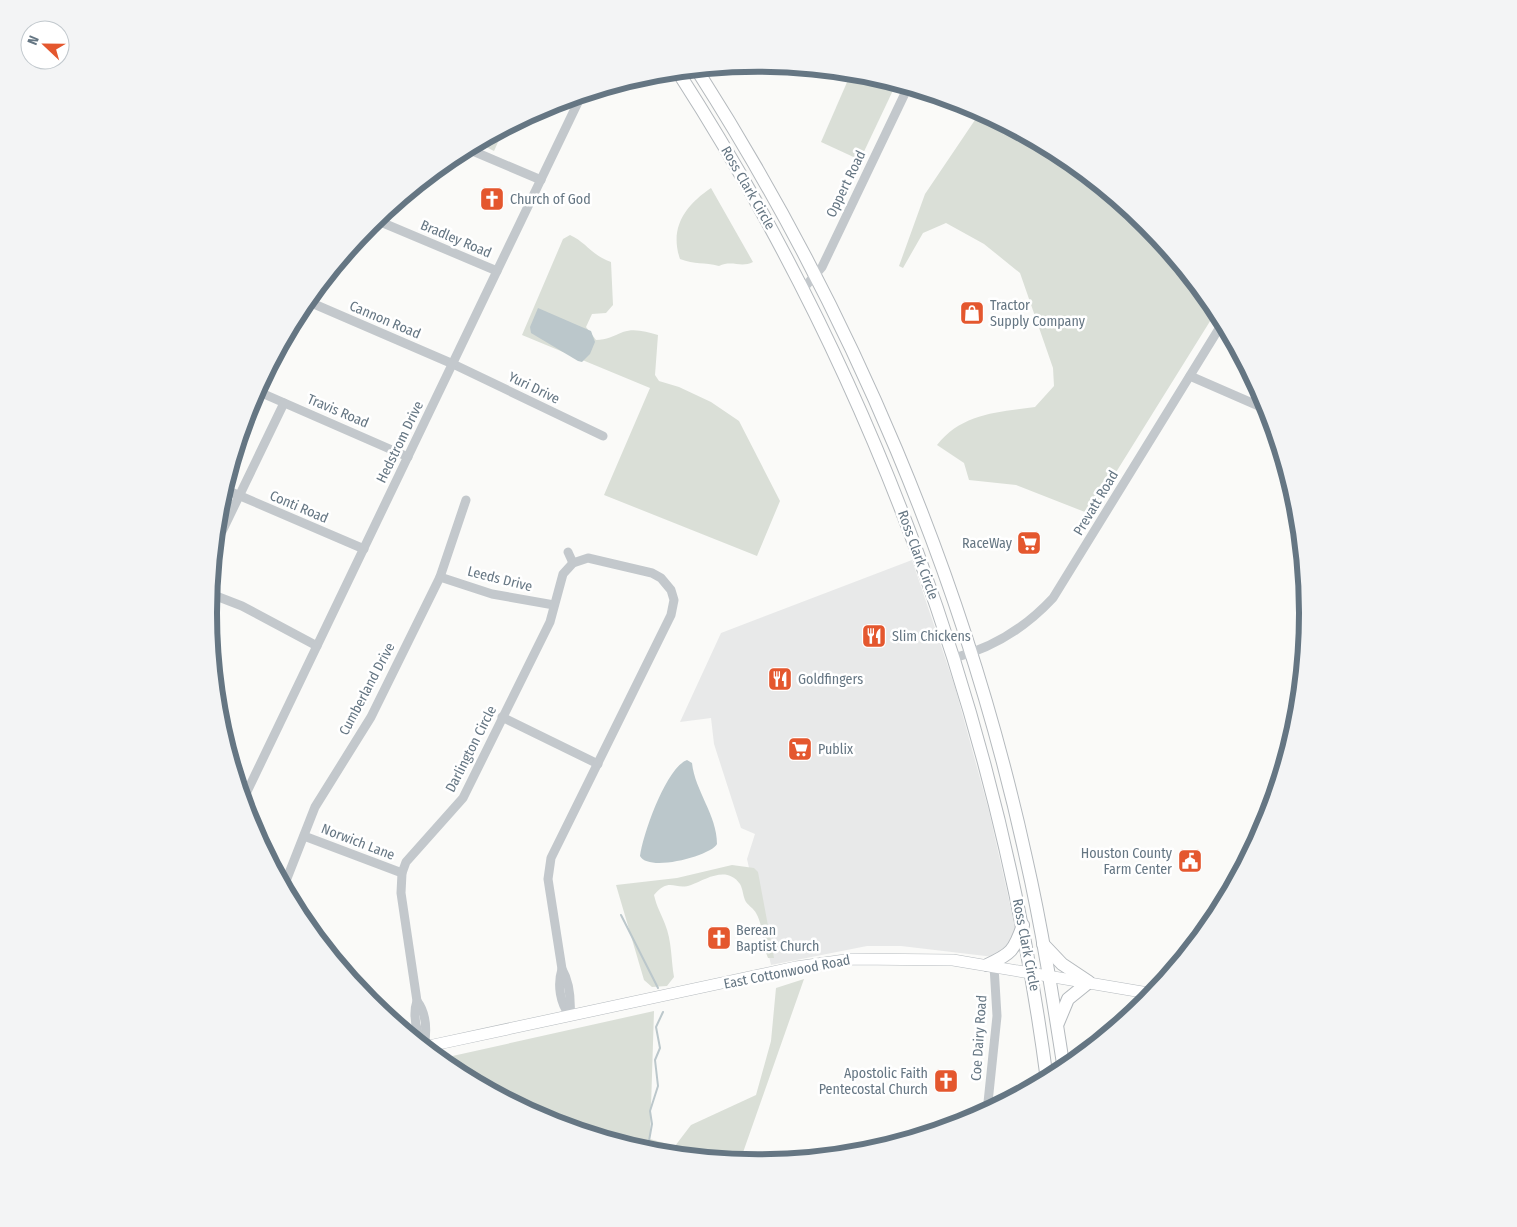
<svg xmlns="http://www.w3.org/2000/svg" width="1517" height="1227" font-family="'Fira Sans Condensed',sans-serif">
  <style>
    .built { fill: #e8e9e9 }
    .green { fill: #dadfd7 }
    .water { fill: #bbc7cb }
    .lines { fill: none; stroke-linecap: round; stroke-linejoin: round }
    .stream { stroke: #bbc7cb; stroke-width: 2 }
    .major-casing { stroke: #b5babe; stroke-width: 12 }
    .highway-casing { stroke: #b4b9bd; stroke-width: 14 }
    .minor { stroke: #c3c8cc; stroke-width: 9 }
    .major { stroke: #fff; stroke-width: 11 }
    .highway { stroke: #fff; stroke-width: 12 }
    .labels { text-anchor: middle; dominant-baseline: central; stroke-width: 5; stroke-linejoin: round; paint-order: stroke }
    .street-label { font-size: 14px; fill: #657683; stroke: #fff }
    .poi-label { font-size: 14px; fill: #657683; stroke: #fff; text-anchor: start }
    .rim { fill: none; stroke: #657683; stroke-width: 6 }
  </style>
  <rect width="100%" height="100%" fill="#fafaf8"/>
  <path class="built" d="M 912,560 L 955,687 L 989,811 L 1016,931 L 1013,941 L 994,957 L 901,946 L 867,946 L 771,965 L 747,859 L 755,834 L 741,828 L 714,744 L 711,718 L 680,722 L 721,633 Z"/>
  <g class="green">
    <path d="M 851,73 L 866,74 L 896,84 L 860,160 L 821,142 Z"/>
    <path d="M 979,111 L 1064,157 L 1147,225 L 1217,310 L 1090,514 L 1016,485 L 969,480 L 964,463 L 937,445 C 962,413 998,412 1035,407 L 1054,386 L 1053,368 L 1020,273 L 984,244 L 946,223 L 923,233 L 903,268 L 899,266 L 925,194 L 979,114 Z"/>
    <path d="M 504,129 L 494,151 L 478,143 Z"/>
    <path d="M 711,188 L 753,262 C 741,268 732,260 719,266 C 704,262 695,265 680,259 C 669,227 686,205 711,188 Z"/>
    <path d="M 570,235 C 586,242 591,255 611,262 L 613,305 L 606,313 L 592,314 L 586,327 L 596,340 C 607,340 613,336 623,332 C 635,328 646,332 658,335 L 655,375 L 659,381 L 679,387 L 711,402 L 739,421 L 780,501 L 757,556 L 604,495 L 650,388 L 522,335 L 563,239 Z"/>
    <path d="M 732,865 L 754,868 L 758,872 L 774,958 L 768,958 C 762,944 764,927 756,913 C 754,909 749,906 746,902 C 743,897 743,889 740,884 C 727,865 706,879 691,885 C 675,891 670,876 654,895 C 657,908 661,913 665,924 C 672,941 671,960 674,977 L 667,986 L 652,987 L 644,980 L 616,885 L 677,878 Z"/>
    <path d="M 804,979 L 740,1161 L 651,1153 L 548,1121 L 453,1070 L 439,1059 L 654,1011 L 650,1139 L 675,1146 L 691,1125 L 756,1095 L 771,1041 L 776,988 Z"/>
  </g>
  <g class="water">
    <path d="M 538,308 L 591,331 L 595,342 L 590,354 L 582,362 L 578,361 L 531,333 L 530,327 Z"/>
    <path d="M 687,760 L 692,763 C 695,791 717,815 717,844 C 712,855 649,873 640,856 C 643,834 666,768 687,760 Z"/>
  </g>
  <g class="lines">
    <g class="stream">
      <path d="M 621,915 L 658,988"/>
      <path d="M 647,1152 L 652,1124 L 650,1111 L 658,1086 L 655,1060 L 660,1048 L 656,1027 L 663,1012"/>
    </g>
    <defs>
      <path id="major" d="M 424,1047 L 796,967 L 852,959 L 953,960 L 1154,994"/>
      <g id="highway">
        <path d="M 697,70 C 851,311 965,579 1026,858 C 1042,928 1053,999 1064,1070"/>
        <path d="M 678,72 C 874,376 1000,721 1047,1080"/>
        <path d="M 1043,944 L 1062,964 L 1089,982 L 1068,999 L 1058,1023"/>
        <path d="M 987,965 C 1011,954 1014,951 1023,925"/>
      </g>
    </defs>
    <use href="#major" class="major-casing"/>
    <use href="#highway" class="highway-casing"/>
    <g class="minor">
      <path d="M 468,149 L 541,180"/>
      <path d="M 376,220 L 497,271"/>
      <path d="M 803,289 L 822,267 L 908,87"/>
      <path d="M 307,301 L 453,364 L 603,436"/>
      <path d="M 1190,376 L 1268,410"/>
      <path d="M 257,391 L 408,457"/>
      <path d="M 224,489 L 364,549"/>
      <path d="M 215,546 L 284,403"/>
      <path d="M 568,552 L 573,563"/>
      <path d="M 440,577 L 492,594 L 554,605"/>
      <path d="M 211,594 L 242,606 L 317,646"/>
      <path d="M 954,658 C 993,648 1026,627 1053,598 L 1223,322"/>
      <path d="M 502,717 L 598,764"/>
      <path d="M 243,800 L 581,96"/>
      <path d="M 304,836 L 402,873"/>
      <path d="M 284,886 L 315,807 L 371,717 L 440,577 L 466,500"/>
      <path d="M 562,969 C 557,985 560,1003 570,1016"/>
      <path d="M 417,1001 C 427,1014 427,1031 424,1047"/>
      <path d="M 424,1047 C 417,1033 412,1016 417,1001 L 401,893 L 402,873 L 406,862 L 463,798 L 550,622 L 563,574 L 573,563 L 588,558 L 652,573 L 661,578 L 671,590 L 674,600 L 671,615 L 551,858 L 548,879 L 562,969 C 570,983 571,1001 570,1016"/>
      <path d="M 987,1112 L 997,1016 L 994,966"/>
    </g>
    <use href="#major" class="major"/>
    <use href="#highway" class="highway"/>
  </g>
  <defs>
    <symbol id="church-square" viewBox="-11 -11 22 22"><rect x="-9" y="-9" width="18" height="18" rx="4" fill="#e4572e" stroke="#fff"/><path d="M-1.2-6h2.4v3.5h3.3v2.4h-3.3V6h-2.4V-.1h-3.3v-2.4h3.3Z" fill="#fff"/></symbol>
    <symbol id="shop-square" viewBox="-11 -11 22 22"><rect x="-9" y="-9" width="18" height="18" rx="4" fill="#e4572e" stroke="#fff"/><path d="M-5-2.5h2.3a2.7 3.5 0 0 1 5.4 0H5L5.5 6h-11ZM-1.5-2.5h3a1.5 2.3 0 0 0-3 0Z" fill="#fff"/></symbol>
    <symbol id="supermarket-square" viewBox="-11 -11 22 22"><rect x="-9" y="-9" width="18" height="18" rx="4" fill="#e4572e" stroke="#fff"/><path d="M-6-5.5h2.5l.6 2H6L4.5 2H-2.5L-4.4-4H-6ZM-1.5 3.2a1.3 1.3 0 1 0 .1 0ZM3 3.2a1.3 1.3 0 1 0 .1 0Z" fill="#fff"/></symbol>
    <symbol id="restaurant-square" viewBox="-11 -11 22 22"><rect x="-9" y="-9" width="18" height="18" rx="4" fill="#e4572e" stroke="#fff"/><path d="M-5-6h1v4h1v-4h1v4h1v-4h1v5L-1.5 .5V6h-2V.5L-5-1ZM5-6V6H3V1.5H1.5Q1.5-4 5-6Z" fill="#fff"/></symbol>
    <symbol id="civic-square" viewBox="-11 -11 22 22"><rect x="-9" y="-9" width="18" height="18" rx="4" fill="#e4572e" stroke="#fff"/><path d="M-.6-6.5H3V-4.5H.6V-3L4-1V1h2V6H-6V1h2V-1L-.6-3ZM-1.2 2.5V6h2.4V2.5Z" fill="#fff"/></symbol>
  </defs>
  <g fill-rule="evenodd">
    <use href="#church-square" x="478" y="185" width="28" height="28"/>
    <use href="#shop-square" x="958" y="299" width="28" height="28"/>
    <use href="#supermarket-square" x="1015" y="529" width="28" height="28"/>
    <use href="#restaurant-square" x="860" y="622" width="28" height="28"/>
    <use href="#restaurant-square" x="766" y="665" width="28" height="28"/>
    <use href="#supermarket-square" x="786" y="735" width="28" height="28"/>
    <use href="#civic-square" x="1176" y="847" width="28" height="28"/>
    <use href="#church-square" x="705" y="924" width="28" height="28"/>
    <use href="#church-square" x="932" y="1067" width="28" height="28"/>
  </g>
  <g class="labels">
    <g class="street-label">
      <text transform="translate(846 184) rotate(-64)">Oppert Road</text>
      <text transform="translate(748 188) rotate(60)">Ross Clark Circle</text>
      <text transform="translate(456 239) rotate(23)">Bradley Road</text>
      <text transform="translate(385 320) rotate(23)">Cannon Road</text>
      <text transform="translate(534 388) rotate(26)">Yuri Drive</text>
      <text transform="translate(338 411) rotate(23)">Travis Road</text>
      <text transform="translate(400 442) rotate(-64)">Hedstrom Drive</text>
      <text transform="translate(1096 503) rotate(-59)">Prevatt Road</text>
      <text transform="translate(299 507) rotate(23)">Conti Road</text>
      <text transform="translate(918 555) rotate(70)">Ross Clark Circle</text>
      <text transform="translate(500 579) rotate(14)">Leeds Drive</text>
      <text transform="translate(367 689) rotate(-62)">Cumberland Drive</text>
      <text transform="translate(471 749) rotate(-63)">Darlington Circle</text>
      <text transform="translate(358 842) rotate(21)">Norwich Lane</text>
      <text transform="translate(1026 945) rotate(79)">Ross Clark Circle</text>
      <text transform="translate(787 972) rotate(-11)">East Cottonwood Road</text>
      <text transform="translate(979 1038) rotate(-86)">Coe Dairy Road</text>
    </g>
    <g class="poi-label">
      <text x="510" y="199">Church of God</text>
      <text x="990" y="305">Tractor<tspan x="990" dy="16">Supply Company</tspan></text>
      <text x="1012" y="543" text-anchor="end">RaceWay</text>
      <text x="892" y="636">Slim Chickens</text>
      <text x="798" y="679">Goldfingers</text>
      <text x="818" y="749">Publix</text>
      <text x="1172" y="853" text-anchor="end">Houston County<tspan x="1172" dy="16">Farm Center</tspan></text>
      <text x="736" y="930">Berean<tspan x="736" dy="16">Baptist Church</tspan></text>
      <text x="928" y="1073" text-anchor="end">Apostolic Faith<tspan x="928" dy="16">Pentecostal Church</tspan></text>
    </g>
  </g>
  <path d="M0 0H1517V1227H0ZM217 613a541 541 0 1 1 1082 0a541 541 0 1 1-1082 0Z" fill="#f3f4f5" fill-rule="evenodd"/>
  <path class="rim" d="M217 613a541 541 0 1 1 1082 0a541 541 0 1 1-1082 0Z"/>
  <g transform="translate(45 45) rotate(292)"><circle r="24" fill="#ffffff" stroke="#c1c8cd"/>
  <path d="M0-4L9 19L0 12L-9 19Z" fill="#e4572e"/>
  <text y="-8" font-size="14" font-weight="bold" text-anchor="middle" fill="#657683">N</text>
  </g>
</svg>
